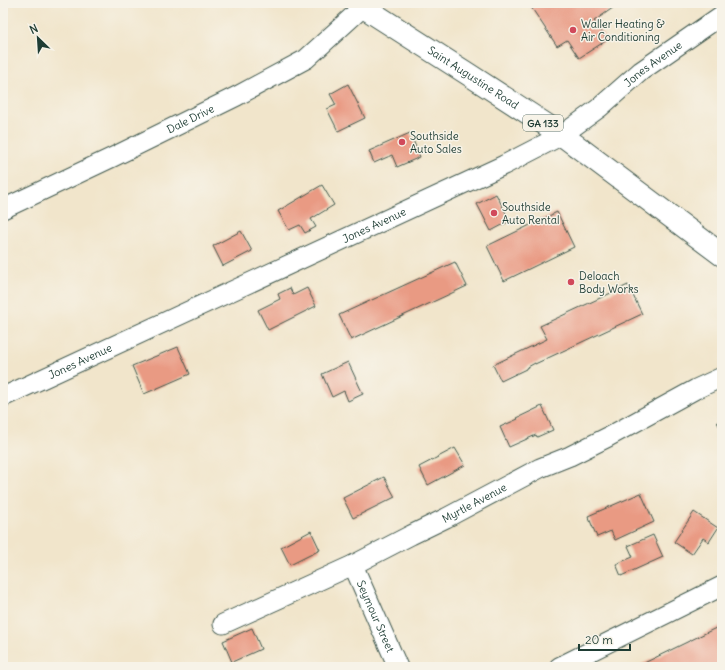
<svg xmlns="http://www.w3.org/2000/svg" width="725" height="670" font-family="Delius,sans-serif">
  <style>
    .building { fill: #e99a83 }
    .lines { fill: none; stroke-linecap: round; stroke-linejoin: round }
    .street-casing { stroke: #3e564b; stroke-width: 21 }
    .primary-casing { stroke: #3e564b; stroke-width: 24 }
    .street { stroke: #fff; stroke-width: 19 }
    .primary { stroke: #fff; stroke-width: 22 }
    .poi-dot { fill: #d1495b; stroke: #f7f3e8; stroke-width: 1.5 }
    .labels { text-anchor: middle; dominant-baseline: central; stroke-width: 3; stroke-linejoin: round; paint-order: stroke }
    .shield { fill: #f7f3e8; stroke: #60746a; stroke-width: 1 }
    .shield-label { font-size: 10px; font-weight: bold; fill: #1f3d34 }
    .poi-label { font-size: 11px; fill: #1f3d34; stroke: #f7f3e8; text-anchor: start }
    .street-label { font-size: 11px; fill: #1f3d34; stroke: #f7f3e8 }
  </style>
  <rect width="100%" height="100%" fill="#f7f3e8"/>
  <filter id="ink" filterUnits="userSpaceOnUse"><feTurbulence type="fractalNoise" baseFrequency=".025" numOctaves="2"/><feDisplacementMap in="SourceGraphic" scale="8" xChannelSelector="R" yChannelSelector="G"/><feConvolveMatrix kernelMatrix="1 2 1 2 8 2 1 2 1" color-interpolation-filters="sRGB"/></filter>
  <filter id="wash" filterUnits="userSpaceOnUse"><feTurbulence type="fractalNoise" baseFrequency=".012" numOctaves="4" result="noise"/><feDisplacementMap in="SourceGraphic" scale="16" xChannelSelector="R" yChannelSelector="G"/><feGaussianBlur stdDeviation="0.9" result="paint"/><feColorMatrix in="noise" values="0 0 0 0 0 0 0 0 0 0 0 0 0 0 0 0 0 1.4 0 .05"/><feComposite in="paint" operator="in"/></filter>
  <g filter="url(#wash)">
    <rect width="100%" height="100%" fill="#f1e5cb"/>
    <g id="blocks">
      <g class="building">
        <path d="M 530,3 L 620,3 L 594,21 L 607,40 L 579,58 L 567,40 L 557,46 L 529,4 Z"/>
        <path d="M 348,84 L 365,118 L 338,131 L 327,109 L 336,105 L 330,94 Z"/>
        <path d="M 410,133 L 420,157 L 397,167 L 392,155 L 374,163 L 369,151 Z"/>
        <path d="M 322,185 L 334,205 L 311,219 L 316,227 L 305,233 L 300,225 L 289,230 L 278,211 Z"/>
        <path d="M 496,194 L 510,221 L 491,231 L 477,204 Z"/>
        <path d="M 557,212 L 574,247 L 504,281 L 487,246 Z"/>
        <path d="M 241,231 L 252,251 L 223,266 L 213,246 Z"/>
        <path d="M 455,262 L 467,286 L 351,340 L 339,315 Z"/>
        <path d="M 628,285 L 642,314 L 535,364 L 535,363 L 526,368 L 526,369 L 501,381 L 493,365 L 547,339 L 540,326 Z"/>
        <path d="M 290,288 L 293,295 L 307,288 L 316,306 L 268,330 L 258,310 L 280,299 L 278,294 Z"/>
        <path d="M 178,347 L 190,374 L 144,394 L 132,366 Z"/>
        <path d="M 348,362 L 363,394 L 348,401 L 344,391 L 332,397 L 322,374 Z"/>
        <path d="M 542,406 L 553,430 L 537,437 L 536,435 L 509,447 L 500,427 L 518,419 L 517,418 Z"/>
        <path d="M 722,419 L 722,431 L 717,422 Z"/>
        <path d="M 455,448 L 465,465 L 428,485 L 419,467 Z"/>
        <path d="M 384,477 L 395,497 L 353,518 L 343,498 Z"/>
        <path d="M 641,493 L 654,522 L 615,540 L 611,531 L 597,537 L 588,516 Z"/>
        <path d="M 694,512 L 718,528 L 709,542 L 703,538 L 692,554 L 674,542 Z"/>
        <path d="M 311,531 L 320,550 L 290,565 L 281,547 Z"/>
        <path d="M 653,535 L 663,557 L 621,576 L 616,564 L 633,557 L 628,546 Z"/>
        <path d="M 722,625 L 722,667 L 636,667 Z"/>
        <path d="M 252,628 L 261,649 L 232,662 L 223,641 Z"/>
      </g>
    </g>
  </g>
  <g filter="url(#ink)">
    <use href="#blocks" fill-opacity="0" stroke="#3e564b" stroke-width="1"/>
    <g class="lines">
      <defs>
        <g id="street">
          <path id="s1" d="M 3,209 L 113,157 L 237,96 L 306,59 L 363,7"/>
          <path id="s2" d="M 3,397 L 504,165 L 562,135 L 599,108 L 641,71 L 722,15"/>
          <path id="s3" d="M 353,565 L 398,667"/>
          <path id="s4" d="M 223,624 L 353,565 L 411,535 L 446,518 L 540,468 L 570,456 L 608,437 L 696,389 L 722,377"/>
          <path d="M 559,667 L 722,586"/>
        </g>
        <g id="primary">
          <path id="s5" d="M 357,3 L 468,74 L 562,135 L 722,255"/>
        </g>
      </defs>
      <use href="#street" class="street-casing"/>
      <use href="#primary" class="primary-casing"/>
      <use href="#street" class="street"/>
      <use href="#primary" class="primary"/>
    </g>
  </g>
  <g class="poi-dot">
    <circle cx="573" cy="30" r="4"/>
    <circle cx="402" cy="142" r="4"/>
    <circle cx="494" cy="213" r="4"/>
    <circle cx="571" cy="282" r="4"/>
  </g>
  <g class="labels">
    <rect class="shield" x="523" y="115" width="40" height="16" rx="3"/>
    <g class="shield-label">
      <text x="543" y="123">GA 133</text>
    </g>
    <g class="poi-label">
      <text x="581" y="24">Waller Heating &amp;<tspan x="581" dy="13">Air Conditioning</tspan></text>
      <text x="410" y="136">Southside<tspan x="410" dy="13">Auto Sales</tspan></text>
      <text x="502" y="207">Southside<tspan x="502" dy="13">Auto Rental</tspan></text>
      <text x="579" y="276">Deloach<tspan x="579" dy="13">Body Works</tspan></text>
    </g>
    <g class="street-label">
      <text stroke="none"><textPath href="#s2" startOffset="733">Jones Avenue</textPath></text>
      <text stroke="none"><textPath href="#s5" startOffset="138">Saint Augustine Road</textPath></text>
      <text stroke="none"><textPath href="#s1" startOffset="208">Dale Drive</textPath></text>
      <text stroke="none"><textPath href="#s2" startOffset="409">Jones Avenue</textPath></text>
      <text stroke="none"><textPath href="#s2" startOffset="85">Jones Avenue</textPath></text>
      <text stroke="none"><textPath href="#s4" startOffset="279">Myrtle Avenue</textPath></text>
      <text stroke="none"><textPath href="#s3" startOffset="56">Seymour Street</textPath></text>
    </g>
  </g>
  <rect width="725" height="670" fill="none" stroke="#f7f3e8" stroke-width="16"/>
  <g transform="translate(38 38) rotate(335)" stroke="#f7f3e8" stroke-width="3" paint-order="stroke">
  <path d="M0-3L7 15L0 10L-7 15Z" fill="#1f3d34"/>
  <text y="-6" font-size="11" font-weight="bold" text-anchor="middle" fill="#1f3d34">N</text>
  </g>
  <path d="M579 644v6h51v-6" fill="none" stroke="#1f3d34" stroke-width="2"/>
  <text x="585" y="644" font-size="12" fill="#1f3d34" stroke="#f7f3e8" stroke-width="3" paint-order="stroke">20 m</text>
</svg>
